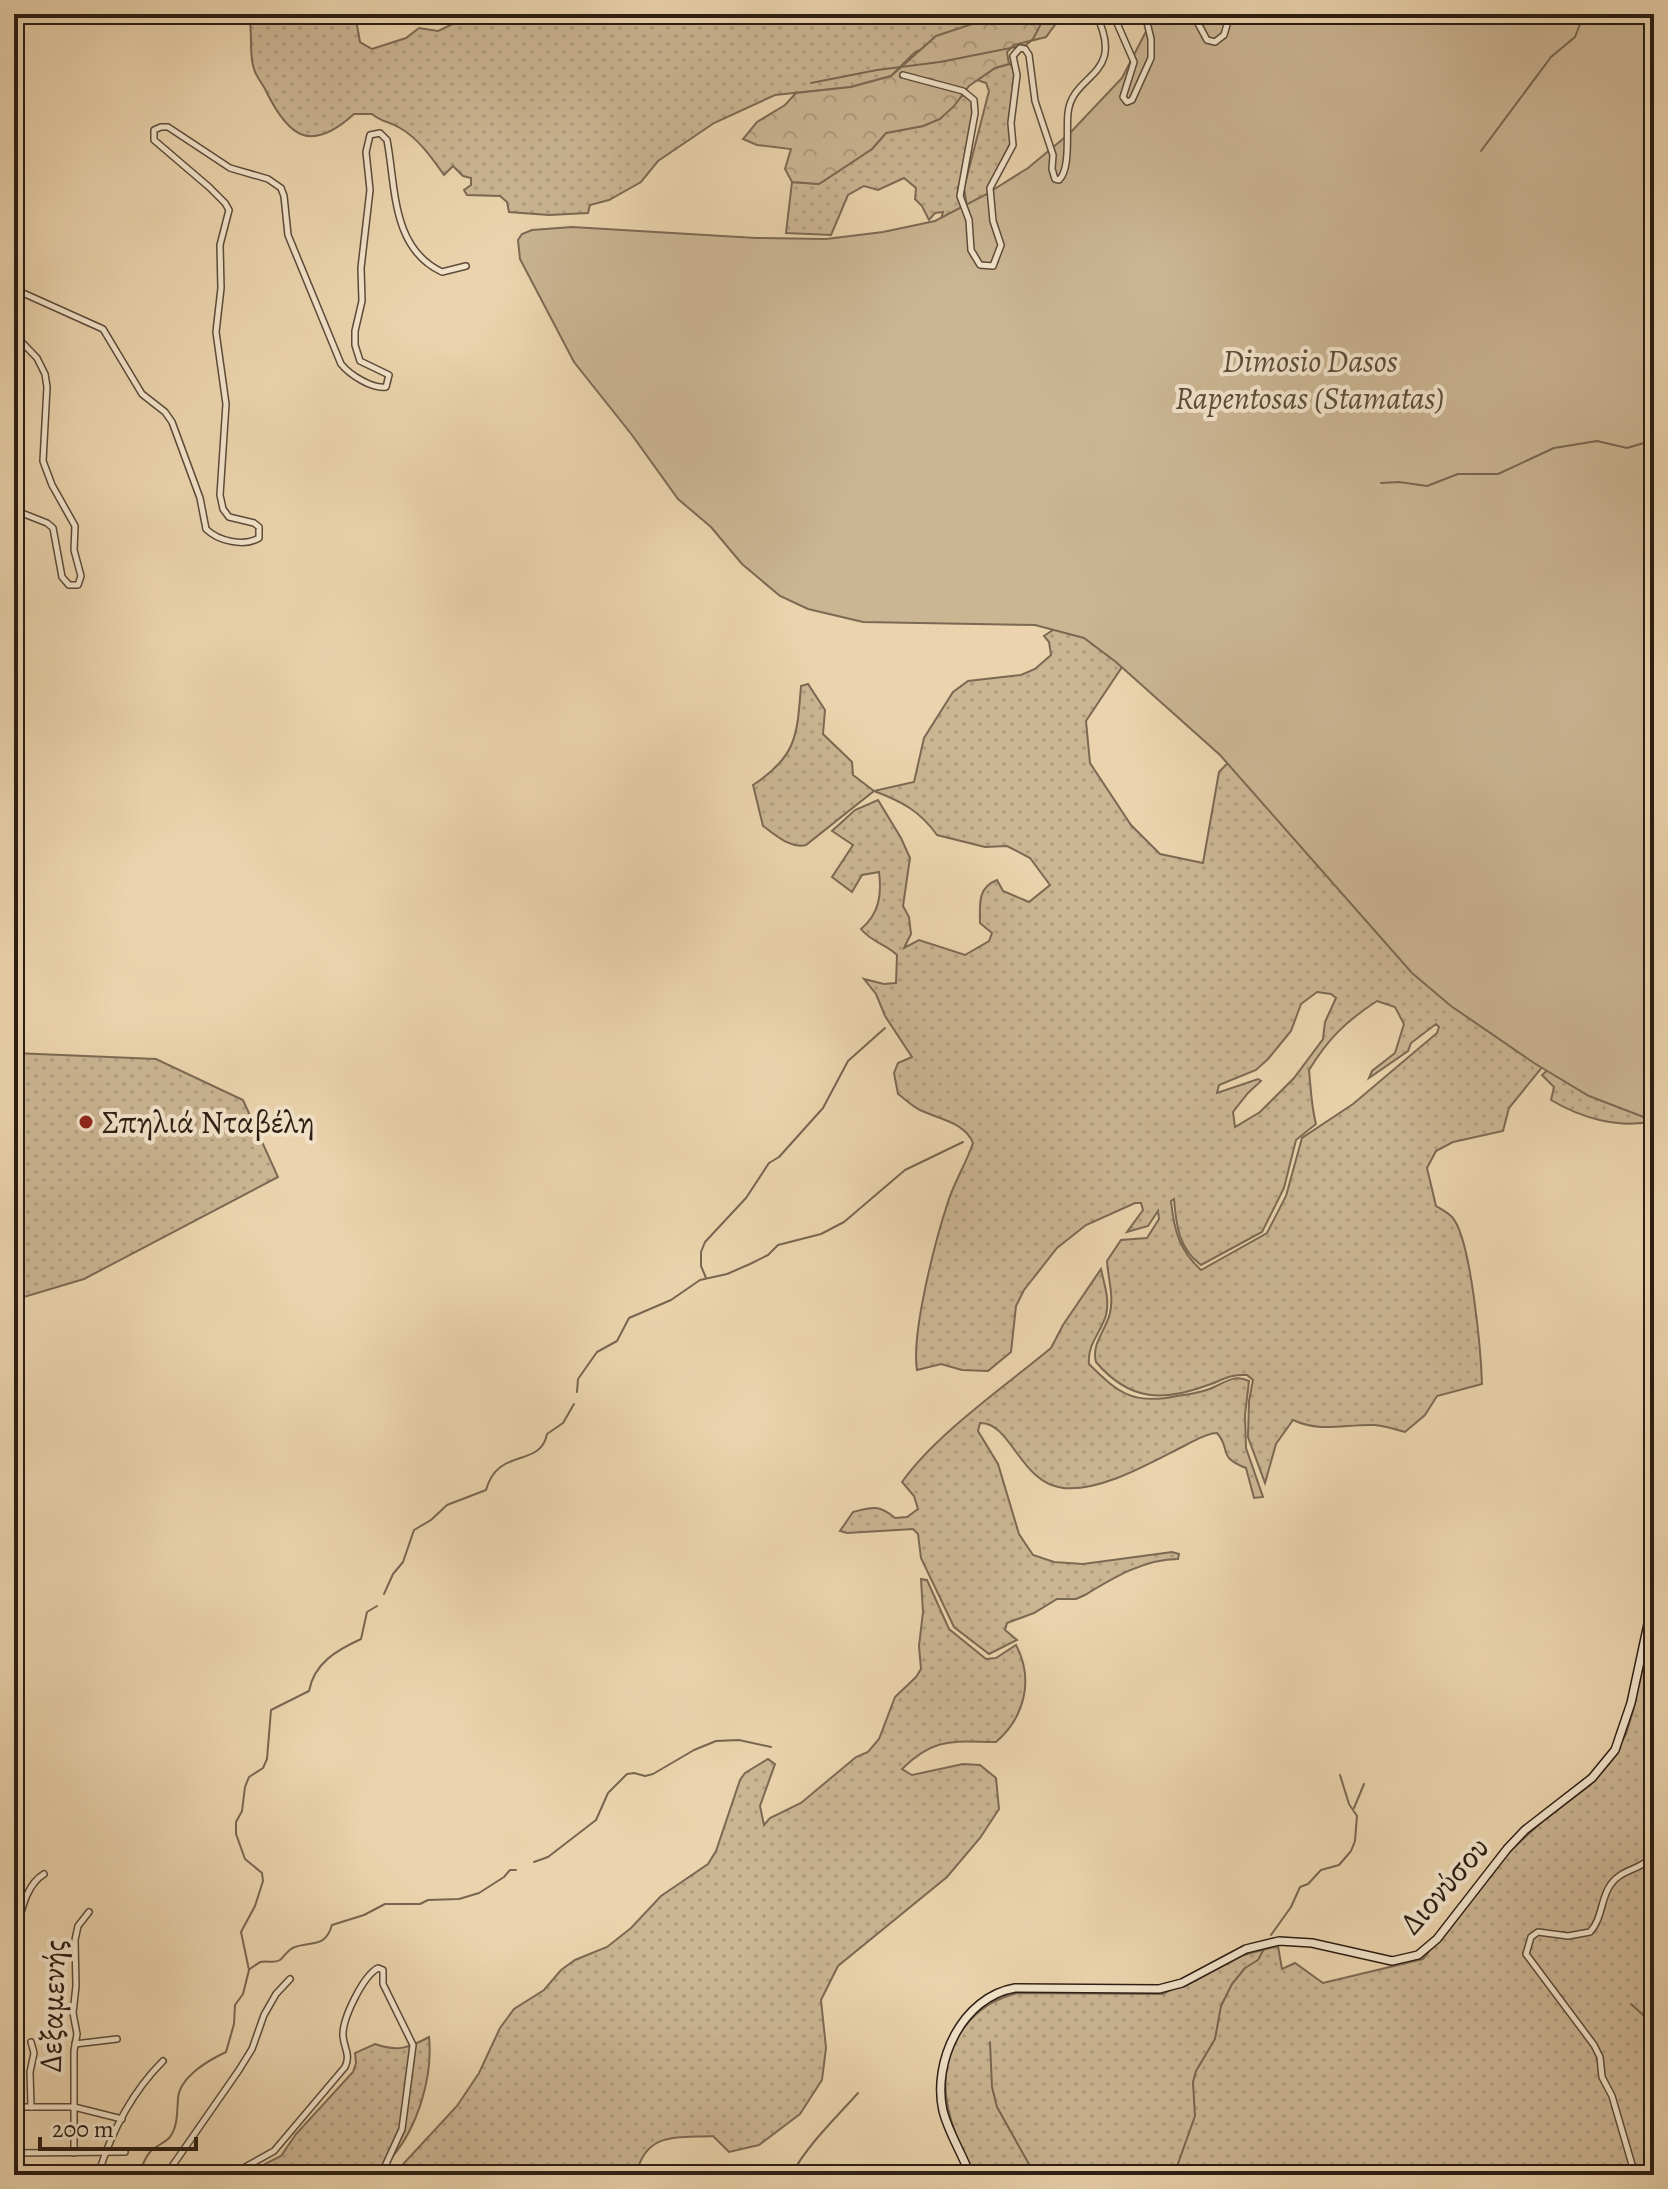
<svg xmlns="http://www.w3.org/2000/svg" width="1668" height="2189" font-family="Alegreya,serif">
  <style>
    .grass { fill: url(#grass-dots); stroke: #7c6953; stroke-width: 2; fill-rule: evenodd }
    .forest { fill: url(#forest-crowns); stroke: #7c6953; stroke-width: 2 }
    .park { fill: #cbb593; stroke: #7c6953; stroke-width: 2 }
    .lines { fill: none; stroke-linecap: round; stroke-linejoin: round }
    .stream { stroke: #786650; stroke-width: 2 }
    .minor-casing { stroke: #5c4b3a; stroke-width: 8 }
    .secondary-casing { stroke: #2c1d13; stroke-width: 10 }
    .minor { stroke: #f2e3ca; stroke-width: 5 }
    .secondary { stroke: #f2e3ca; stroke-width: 7 }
    .poi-dot { fill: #8f2418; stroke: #f2e3ca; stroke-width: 3 }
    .labels { text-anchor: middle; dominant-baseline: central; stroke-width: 8; stroke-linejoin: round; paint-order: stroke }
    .park-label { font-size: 32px; font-style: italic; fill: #5c4b39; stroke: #f2e3ca }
    .poi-label { font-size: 32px; fill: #2c1d13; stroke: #f2e3ca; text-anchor: start }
    .street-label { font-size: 32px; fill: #2c1d13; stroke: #f2e3ca }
  </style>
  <defs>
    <pattern id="grass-dots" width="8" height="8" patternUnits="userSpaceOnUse" patternTransform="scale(2)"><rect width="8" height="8" fill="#cbb593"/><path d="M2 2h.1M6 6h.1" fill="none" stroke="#ae9b7e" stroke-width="1.8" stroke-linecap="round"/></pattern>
    <pattern id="forest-crowns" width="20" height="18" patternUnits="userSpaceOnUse" patternTransform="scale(2)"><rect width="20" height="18" fill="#cbb593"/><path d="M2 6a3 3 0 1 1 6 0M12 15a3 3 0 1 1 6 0" fill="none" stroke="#ae9b7e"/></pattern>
  </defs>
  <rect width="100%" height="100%" fill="#ebd4ad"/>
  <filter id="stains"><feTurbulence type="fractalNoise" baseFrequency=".0025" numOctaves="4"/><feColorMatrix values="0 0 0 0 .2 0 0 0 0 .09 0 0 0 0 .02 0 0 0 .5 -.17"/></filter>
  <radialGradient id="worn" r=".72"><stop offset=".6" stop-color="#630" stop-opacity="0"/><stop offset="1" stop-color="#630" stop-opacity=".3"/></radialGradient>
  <g class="grass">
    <path d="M 248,14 L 355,14 L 360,42 L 372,49 L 406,38 L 419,28 L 438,31 L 474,14 L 1002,14 L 915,52 L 891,76 L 851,87 L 775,95 L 714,123 L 658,161 L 641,182 L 609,200 L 590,205 L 588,213 L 549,215 L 509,212 L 507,202 L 500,196 L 467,195 L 464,190 L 471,185 L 471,178 L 463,176 L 453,166 L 444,175 C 432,158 418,138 400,128 C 389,121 383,123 372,114 L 354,114 C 311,153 289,138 266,91 C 263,84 256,77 254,69 C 248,52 254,32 248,14 Z"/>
    <path d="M 1654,14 L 1552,1055 L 1509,1108 L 1503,1131 L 1453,1142 L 1436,1151 L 1427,1168 L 1436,1206 C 1441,1209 1447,1212 1452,1217 C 1471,1237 1481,1353 1482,1384 L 1437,1396 L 1425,1415 L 1405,1432 C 1395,1429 1384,1426 1374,1425 C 1345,1424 1321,1433 1293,1420 L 1276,1444 L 1265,1483 L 1248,1437 L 1249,1401 L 1253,1380 L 1247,1375 C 1232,1374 1224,1379 1211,1384 C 1164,1402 1130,1402 1096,1362 C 1091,1344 1106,1330 1110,1313 C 1114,1295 1108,1279 1107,1261 L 1121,1240 L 1147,1238 L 1159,1219 L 1158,1211 L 1148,1226 L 1127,1232 L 1143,1210 L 1141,1203 L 1135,1203 L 1086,1225 L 1057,1248 L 1024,1290 L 1016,1306 L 1011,1352 L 988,1371 L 962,1370 L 941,1364 L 917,1370 C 911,1334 935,1242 947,1205 C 953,1184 966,1164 973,1143 C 965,1122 938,1119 920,1110 C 912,1106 905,1099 898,1094 L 894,1073 L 898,1063 L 912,1057 L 885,1016 L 876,994 L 864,979 L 884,984 L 896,983 L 897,955 C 886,944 871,942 861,929 C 879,914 882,895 879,872 L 862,875 L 852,892 L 832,877 L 853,845 L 832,831 L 855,810 L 878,800 L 901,838 L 910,858 L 903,906 L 909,917 L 911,934 L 904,948 L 919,940 L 965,955 L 989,941 L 992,933 L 980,923 C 980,904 977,888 997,880 L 1003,891 L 1029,902 L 1050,885 L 1030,858 L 1007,846 L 985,847 L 937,835 C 920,811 901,801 874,791 L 806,845 C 790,849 776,835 763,826 L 753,785 C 797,756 797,736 801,686 L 808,684 L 825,710 L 823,734 L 852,762 L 853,775 L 874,791 L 914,782 L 924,738 L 953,692 L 968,681 L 1021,675 L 1035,669 L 1051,655 L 1049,642 L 1044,636 L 1056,628 L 1142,637 L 1086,721 L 1090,763 L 1131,825 L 1160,854 L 1203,863 L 1219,772 L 1250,740 ZM 1317,992 L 1331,994 L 1336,998 L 1325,1022 L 1323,1039 L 1294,1078 L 1260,1112 L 1235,1127 L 1233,1112 L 1248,1093 L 1261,1081 L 1258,1079 L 1217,1093 L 1219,1085 L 1256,1070 L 1268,1059 L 1291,1031 L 1301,1004 ZM 1377,1001 L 1395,1007 L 1404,1024 L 1395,1053 L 1372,1071 L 1369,1078 L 1408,1051 L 1411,1043 L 1436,1024 L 1439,1027 L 1437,1033 L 1353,1104 L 1302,1138 L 1286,1196 L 1267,1233 L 1201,1270 C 1179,1250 1174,1230 1171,1201 L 1174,1199 C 1176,1225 1179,1249 1201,1265 L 1262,1232 L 1284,1188 L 1296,1140 L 1316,1124 C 1311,1105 1311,1089 1309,1070 C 1328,1039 1346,1021 1377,1001 Z"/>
    <path d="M 1009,64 L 1013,66 L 1014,75 L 1010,144 L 990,185 L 987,204 L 967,207 L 964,188 L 989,91 L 986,83 L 977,80 L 995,68 Z"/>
    <path d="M 963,95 L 972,101 L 974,112 L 964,170 L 958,188 L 958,198 L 966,221 L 936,236 L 943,212 L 935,213 L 929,220 L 922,206 L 915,199 L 916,188 L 904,178 L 878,190 L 864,186 L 848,195 L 831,235 L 786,233 L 792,182 L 819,184 L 872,149 L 886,133 L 923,126 L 940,119 Z"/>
    <path d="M 14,1053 L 156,1059 L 243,1100 L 278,1177 L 84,1279 L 14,1300 Z"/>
    <path d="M 1557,1062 L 1654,1121 C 1619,1129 1581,1118 1551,1100 L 1554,1087 L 1542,1075 Z"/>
    <path d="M 1101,1269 C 1104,1284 1110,1299 1106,1315 C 1101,1333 1087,1344 1089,1364 C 1119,1394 1134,1405 1177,1396 C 1189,1394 1203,1393 1214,1387 C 1226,1382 1235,1374 1249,1381 L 1245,1415 L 1246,1448 L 1263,1497 L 1254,1498 L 1246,1468 C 1216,1456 1232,1450 1217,1433 C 1206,1433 1194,1441 1184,1446 C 1150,1463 1101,1492 1063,1488 C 1020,1483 1011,1422 980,1423 L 978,1431 L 998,1464 L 1019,1534 L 1033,1555 L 1054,1562 L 1083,1564 L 1172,1552 L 1179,1554 L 1178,1559 C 1144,1559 1113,1578 1085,1595 L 1076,1599 L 1057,1599 L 1034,1613 L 1007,1623 L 1005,1630 L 1017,1640 L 989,1654 L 954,1627 L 921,1558 L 918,1534 L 913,1529 L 847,1533 L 840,1531 L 853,1512 C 872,1507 879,1504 895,1518 L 907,1517 L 918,1509 L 914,1496 L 902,1482 C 936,1434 1004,1387 1051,1348 L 1063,1325 Z"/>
    <path d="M 921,1579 L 927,1580 L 949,1629 L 986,1659 L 996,1658 L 1016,1645 C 1034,1679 1025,1717 996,1742 C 955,1742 935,1736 902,1769 L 912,1775 L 963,1764 L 980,1765 L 996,1778 L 999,1809 L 980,1838 L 947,1877 L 838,1966 L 821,2000 L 826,2048 L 822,2080 L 800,2114 L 759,2145 L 729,2152 L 713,2136 C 677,2138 646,2131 636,2175 L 393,2175 L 457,2106 L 479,2073 L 500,2028 L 514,2009 L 544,1990 L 561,1970 L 575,1960 L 607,1947 L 631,1928 L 661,1896 L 708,1864 L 716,1851 L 740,1780 L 745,1773 L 768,1759 L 775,1764 L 760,1806 L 764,1825 L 770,1818 L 801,1803 L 856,1757 L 868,1752 L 879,1739 L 895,1697 L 916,1677 L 921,1669 L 919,1646 L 923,1612 Z"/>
    <path d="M 1654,1611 L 1654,2175 L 973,2175 C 951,2127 929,2077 963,2029 C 978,2009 994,1999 1018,1993 L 1163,1994 L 1236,1957 L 1278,1946 L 1282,1969 L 1295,1963 L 1323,1983 L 1423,1959 L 1485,1879 L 1511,1850 L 1544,1820 L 1590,1785 L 1612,1760 L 1626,1734 L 1633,1711 Z"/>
    <path d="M 429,2037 C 433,2076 418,2127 392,2157 C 386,2164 379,2168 374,2175 L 243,2175 L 281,2156 L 296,2134 L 353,2072 L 356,2063 L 355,2053 L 375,2044 C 397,2052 409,2048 429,2037 Z"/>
  </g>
  <path class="forest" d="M 1002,14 L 1058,14 L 1057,22 L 1046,37 L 1014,45 L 1007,52 L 1009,64 L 995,68 L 969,86 L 954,106 L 940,119 L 923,126 L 886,133 L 872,149 L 819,184 L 792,182 L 785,169 L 791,149 L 757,145 L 743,139 L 757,122 L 785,105 L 796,93 L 851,87 L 891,76 L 936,36 Z"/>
  <path class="park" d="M 1155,14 L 1654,14 L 1654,1121 L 1589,1096 L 1534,1063 L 1451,1006 L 1412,973 L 1220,755 L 1116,662 L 1084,638 L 1035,625 L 863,622 L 808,609 L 780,596 L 742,564 L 711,527 L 678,499 L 632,435 L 574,362 L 520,259 L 518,240 L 522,234 L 532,230 L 572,227 L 756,238 L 826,239 L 883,232 L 935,221 L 985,195 L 1028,168 L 1070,133 L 1122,78 Z"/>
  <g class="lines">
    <g class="stream">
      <path d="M 811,83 L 877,70 L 940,62 L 1026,45 L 1033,39 L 1046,14"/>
      <path d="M 1481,151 L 1551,57 L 1575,37 L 1584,14"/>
      <path d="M 1381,483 L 1399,482 L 1427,486 L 1458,474 L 1498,474 L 1554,448 L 1597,441 L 1627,448 L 1654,440"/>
      <path d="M 706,1278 L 701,1266 L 701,1252 L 705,1242 L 746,1198 L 769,1163 L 779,1157 L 823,1108 L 848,1061 L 885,1028"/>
      <path d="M 577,1392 L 578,1379 L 597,1352 L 617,1341 L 629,1318 L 671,1300 L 700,1280 L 727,1274 L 750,1264 L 768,1255 L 778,1245 L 821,1234 L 844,1222 L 905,1170 L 963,1142"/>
      <path d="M 14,1513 L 21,1504 L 24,1479"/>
      <path d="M 384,1594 L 393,1574 L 403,1562 L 414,1530 L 431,1520 L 447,1505 L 486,1490 C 498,1446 540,1469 547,1434 L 563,1423 L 574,1404"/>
      <path d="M 1354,1808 L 1364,1784"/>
      <path d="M 534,1862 L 548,1857 L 596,1820 L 608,1793 L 627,1774 L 634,1773 L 645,1776 L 653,1774 L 694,1750 L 716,1741 L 739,1740 L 771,1747"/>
      <path d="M 1271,1935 L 1291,1907 L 1300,1887 L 1308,1884 L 1321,1870 L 1339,1865 L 1351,1851 L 1355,1841 L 1357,1816 L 1349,1804 L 1340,1775"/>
      <path d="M 249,1970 L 241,1932 L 255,1906 L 263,1881 L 262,1873 L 245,1859 L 236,1834 L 236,1822 L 242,1811 L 245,1787 L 249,1777 L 263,1768 L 267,1759 L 271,1710 L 309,1691 C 314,1663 337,1650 361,1639 L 367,1612 L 377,1606"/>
      <path d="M 1631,2004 L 1654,2025"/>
      <path d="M 990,2042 L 992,2087 L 997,2107 L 1035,2175"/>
      <path d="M 138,2175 C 141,2168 145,2158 150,2152 C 155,2146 165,2143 170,2137 C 178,2126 177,2111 178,2099 C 179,2077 209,2060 226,2052 L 234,2024 L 235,2005 L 243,1994 L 249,1970 C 249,1969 259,1963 260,1962 C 267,1960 273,1964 280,1960 C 285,1956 288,1949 295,1947 C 313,1941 325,1948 332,1925 L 364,1915 L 385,1904 L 420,1904 L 428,1900 L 459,1899 L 479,1893 L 504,1877 L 510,1870 L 516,1870"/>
      <path d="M 791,2175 C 809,2143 834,2120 858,2093"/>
      <path d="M 1174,2175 L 1195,2116 L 1193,2082 L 1196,2071 L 1215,2039 L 1221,2006 L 1232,1984 L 1245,1968 L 1258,1960 L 1265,1947"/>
    </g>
    <defs>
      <g id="minor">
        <path d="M 1113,14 L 1134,62 L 1123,97 L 1127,102 L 1132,100 L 1151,58 L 1151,39 L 1145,14"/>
        <path d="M 1193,14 L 1207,40 L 1215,42 L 1224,35 L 1230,14"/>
        <path d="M 903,75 L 963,91 L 974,100 L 975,113 L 960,196 L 969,220 L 971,250 L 980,265 L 993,266 L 1001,245 L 993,221 L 990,188 L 1013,145 L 1011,123 L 1017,75 L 1013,56 L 1020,48 L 1025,49 L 1029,55 L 1035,101 L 1053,155 L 1052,169 L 1055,179 L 1059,180 C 1071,169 1066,130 1068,113 C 1072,72 1127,78 1096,14"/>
        <path d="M 14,289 L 103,329 L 142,394 L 165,412 L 172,422 L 200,498 L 206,529 C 218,541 244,547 259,538 L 259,527 L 254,523 L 229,517 L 223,509 L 220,495 L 226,404 L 216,332 L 221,288 L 220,245 L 229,210 L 225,203 L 209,187 L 154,140 L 154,130 L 161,127 L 168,127 L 230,168 L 268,179 L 281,188 L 284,196 L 288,235 L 341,364 C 350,375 372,389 386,387 L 389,375 L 360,361 L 355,345 L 355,331 L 362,301 L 361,268 L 370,190 L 366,152 L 370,135 L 380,133 L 387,140 C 396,187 391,248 442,272 L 466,266"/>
        <path d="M 14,334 L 37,358 L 45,374 L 47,387 L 43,461 L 52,485 L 75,526 L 74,550 L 81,576 L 78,585 L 69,585 L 62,577 L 53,528 L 47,523 L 14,510"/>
        <path d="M 14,1938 C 21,1916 24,1886 44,1874"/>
        <path d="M 31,2042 L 34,2053 L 30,2072 L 31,2107"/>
        <path d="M 75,2044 L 117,2039"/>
        <path d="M 14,2107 L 74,2107 L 122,2119"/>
        <path d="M 14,2153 L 125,2152"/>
        <path d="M 74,2153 L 74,2051 L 77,2034 L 73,2013 L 76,1986 L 75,1940 L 78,1926 L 89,1912"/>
        <path d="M 98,2175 C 111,2133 132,2092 163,2061"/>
        <path d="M 166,2175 L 239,2070 L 252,2049 L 264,2015 L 276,1994 L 290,1979"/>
        <path d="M 231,2175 L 274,2151 L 345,2067 C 351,2054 344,2049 343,2036 C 342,2019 363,1976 378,1968 L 383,1970 L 383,1984 L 413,2045 L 402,2129 L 381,2175"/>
        <path d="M 1635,2175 L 1612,2096 L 1602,2077 L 1600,2057 L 1594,2045 L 1526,1954 L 1531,1937 L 1538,1932 L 1568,1936 L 1590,1932 C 1603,1918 1600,1899 1611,1884 C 1621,1869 1642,1870 1654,1855"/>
      </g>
      <path id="secondary" d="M 970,2175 C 962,2153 949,2134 943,2111 C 932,2062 962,1997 1015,1988 L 1159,1989 L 1182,1983 L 1246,1949 L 1279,1941 L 1312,1943 L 1392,1961 L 1418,1955 L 1437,1939 L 1507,1849 L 1525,1830 L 1592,1778 L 1615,1750 L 1631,1703 L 1654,1596"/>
    </defs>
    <use href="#minor" class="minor-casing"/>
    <use href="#secondary" class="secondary-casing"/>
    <use href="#minor" class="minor"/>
    <use href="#secondary" class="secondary"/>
  </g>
  <circle class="poi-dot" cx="86" cy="1122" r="8"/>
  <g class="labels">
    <g class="park-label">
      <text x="1310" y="361">Dimosio Dasos<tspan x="1310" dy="37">Rapentosas (Stamatas)</tspan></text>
    </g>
    <g class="poi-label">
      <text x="102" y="1122">Σπηλιά Νταβέλη</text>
    </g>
    <g class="street-label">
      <text transform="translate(1444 1885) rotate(-49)">Διονύσου</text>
      <text transform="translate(52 2006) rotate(-88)">Δεξαμενής</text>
    </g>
  </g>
  <rect width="1668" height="2189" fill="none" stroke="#ebd4ad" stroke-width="48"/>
  <rect x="16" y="16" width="1636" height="2157" fill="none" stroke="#2c1d13" stroke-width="4"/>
  <rect x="24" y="24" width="1620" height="2141" fill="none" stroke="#2c1d13" stroke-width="2"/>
  <path d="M40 2137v12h156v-12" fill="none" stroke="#2c1d13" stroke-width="4"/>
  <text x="52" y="2137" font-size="24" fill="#2c1d13" stroke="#f2e3ca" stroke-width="6" paint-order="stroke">200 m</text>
  <rect width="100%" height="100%" filter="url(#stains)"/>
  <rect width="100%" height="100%" fill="url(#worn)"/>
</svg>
